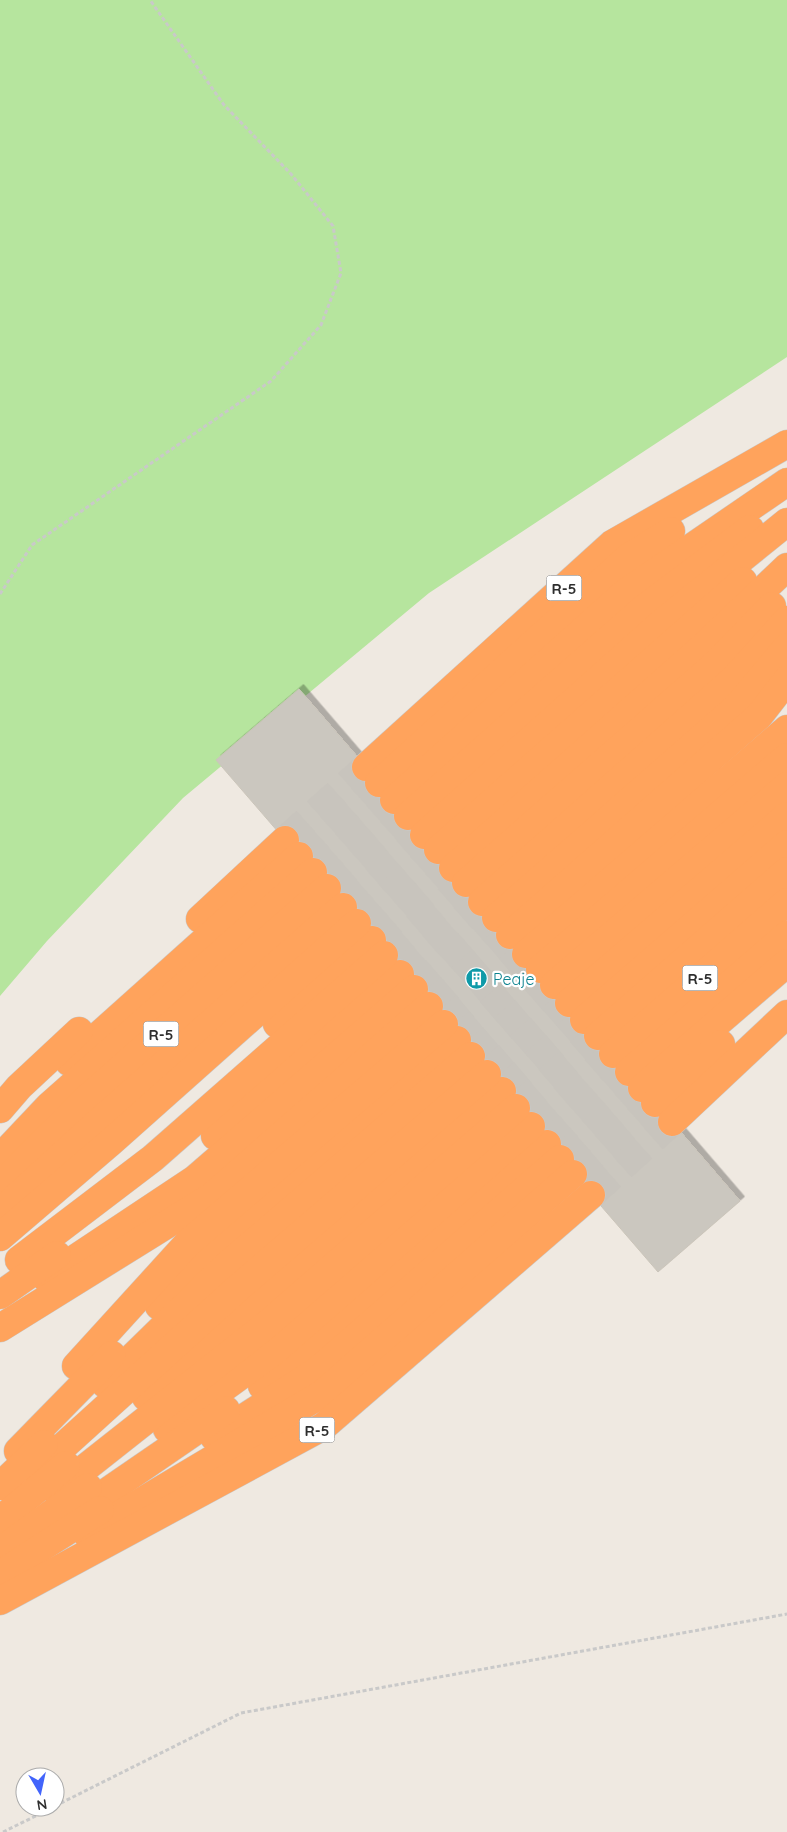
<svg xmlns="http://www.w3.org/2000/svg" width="787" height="1832" font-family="Quicksand,sans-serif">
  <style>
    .green { fill: #b6e59e }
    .building { fill: #cbc7bf; stroke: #cbc5ba; filter: url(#shadow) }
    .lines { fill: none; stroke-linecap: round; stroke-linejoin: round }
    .motorway-tunnel { stroke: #c8c4bd; stroke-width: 28; stroke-dasharray: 28 14; stroke-linecap: butt }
    .motorway-casing { stroke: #c9c9c9; stroke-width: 29 }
    .path { stroke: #c9c9c9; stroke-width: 3; stroke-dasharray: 4 2.5; stroke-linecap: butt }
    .motorway { stroke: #ffa35c; stroke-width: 28 }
    .labels { text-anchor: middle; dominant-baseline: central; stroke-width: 4.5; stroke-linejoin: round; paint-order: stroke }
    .shield { fill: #fff; stroke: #6d6d6d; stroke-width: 1 }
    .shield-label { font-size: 15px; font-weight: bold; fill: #2e2e2e }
    .culture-label { font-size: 16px; fill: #0d838f; stroke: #fff; text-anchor: start }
  </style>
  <defs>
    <filter id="shadow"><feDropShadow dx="4.5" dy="-4.5" stdDeviation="0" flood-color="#0004"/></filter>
  </defs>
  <rect width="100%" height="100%" fill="#efe9e1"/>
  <path class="green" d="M 0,0 L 787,0 L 787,357 L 429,593 L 183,798 L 47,941 L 0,996 Z"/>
  <path class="building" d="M 299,689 L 740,1201 L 658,1272 L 216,760 Z"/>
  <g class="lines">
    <g class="motorway-tunnel">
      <path d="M 285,840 L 366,767"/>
      <path d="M 299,856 L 379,783"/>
      <path d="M 313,872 L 394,800"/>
      <path d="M 327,888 L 408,816"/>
      <path d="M 343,907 L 424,835"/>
      <path d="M 357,923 L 438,850"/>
      <path d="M 372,940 L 453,868"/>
      <path d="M 384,955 L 466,883"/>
      <path d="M 400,974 L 482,902"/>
      <path d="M 414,989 L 496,918"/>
      <path d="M 429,1006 L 510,935"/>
      <path d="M 444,1024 L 526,954"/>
      <path d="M 457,1040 L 540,969"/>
      <path d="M 471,1056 L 554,985"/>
      <path d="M 487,1074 L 569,1003"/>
      <path d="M 502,1091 L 584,1020"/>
      <path d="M 516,1108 L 598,1036"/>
      <path d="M 531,1126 L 613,1054"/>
      <path d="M 547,1144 L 629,1072"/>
      <path d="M 560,1159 L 642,1088"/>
      <path d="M 573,1174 L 655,1103"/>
      <path d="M 591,1195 L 672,1122"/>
    </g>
    <defs>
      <g id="motorway">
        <path d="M 366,767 L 612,544 L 787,444"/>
        <path d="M 379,783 L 629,557 L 671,531"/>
        <path d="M 394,800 L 625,593 L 787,482"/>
        <path d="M 408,816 L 642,610 L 750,529"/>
        <path d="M 424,835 L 664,621 L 787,522"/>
        <path d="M 438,850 L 743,581"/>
        <path d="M 453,868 L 704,646 L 787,567"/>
        <path d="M 466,883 L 717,663 L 772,606"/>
        <path d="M 482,902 L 734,679 L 787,620"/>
        <path d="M 496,918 L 737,707 L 787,647"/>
        <path d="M 200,919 L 285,840"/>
        <path d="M 510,935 L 759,716 L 787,680"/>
        <path d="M 526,954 L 787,729"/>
        <path d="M 540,969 L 787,757"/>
        <path d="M 554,985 L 787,786"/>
        <path d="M 569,1003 L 787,816"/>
        <path d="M 584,1020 L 787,844"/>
        <path d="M 277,1024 L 372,940"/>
        <path d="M 598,1036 L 787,871"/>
        <path d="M 613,1054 L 787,902"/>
        <path d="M 69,1062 L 299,856"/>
        <path d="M 629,1072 L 787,935"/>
        <path d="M 642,1088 L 787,963"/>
        <path d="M 655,1103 L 721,1044"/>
        <path d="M 0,1109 L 19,1087 L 79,1031"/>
        <path d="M 672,1122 L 787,1014"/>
        <path d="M 215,1136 L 400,974"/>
        <path d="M 0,1158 L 49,1106 L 313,872"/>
        <path d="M 0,1185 L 85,1100 L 327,888"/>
        <path d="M 0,1212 L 103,1118 L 343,907"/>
        <path d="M 0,1237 L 112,1141 L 357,923"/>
        <path d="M 19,1260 L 153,1158 L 384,955"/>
        <path d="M 46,1278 L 195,1179 L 414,989"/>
        <path d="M 0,1295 L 57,1255"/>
        <path d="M 159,1306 L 209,1254 L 457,1040"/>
        <path d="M 0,1328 L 211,1197 L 429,1006"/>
        <path d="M 76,1366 L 188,1243 L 444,1024"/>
        <path d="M 105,1384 L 225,1267 L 471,1056"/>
        <path d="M 262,1386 L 286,1370 L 547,1144"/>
        <path d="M 146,1397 L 502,1091"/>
        <path d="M 167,1429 L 273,1352 L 531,1126"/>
        <path d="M 214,1437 L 317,1371 L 560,1159"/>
        <path d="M 18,1451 L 112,1355"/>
        <path d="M 36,1471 L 238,1288 L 487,1074"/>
        <path d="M 0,1486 L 44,1444"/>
        <path d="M 56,1491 L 265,1326 L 516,1108"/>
        <path d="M 76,1513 L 226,1410"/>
        <path d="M 0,1520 L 66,1465"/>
        <path d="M 87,1534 L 322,1394 L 573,1174"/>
        <path d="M 0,1551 L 88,1487"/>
        <path d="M 0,1574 L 100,1510"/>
        <path d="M 0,1601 L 324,1426 L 591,1195"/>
      </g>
    </defs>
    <use href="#motorway" class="motorway-casing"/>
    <g class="path">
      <path d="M 0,594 L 32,545 L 271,381 L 321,325 L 341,273 L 333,226 L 291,174 L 224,105 L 150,0"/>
      <path d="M 55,1806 L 241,1713 L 787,1614"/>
      <path d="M 3,1832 L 54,1807"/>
    </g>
    <use href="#motorway" class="motorway"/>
  </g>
  <defs>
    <symbol id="building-disc" viewBox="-11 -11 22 22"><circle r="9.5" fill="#0f9aa8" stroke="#fff"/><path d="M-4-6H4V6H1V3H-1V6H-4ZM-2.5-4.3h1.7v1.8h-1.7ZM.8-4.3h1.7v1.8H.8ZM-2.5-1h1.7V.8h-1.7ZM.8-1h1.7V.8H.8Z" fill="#fff"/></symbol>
  </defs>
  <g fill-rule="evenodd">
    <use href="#building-disc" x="464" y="966" width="25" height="25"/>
  </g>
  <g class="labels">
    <g class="shield">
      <rect x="546.5" y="575.5" width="35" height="25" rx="4"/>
      <rect x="682.5" y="965.5" width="35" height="25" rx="4"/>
      <rect x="143.5" y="1021.5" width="35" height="25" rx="4"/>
      <rect x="299.5" y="1417.5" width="35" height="25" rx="4"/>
    </g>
    <g class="shield-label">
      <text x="564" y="588">R-5</text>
      <text x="700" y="978">R-5</text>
      <text x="161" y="1034">R-5</text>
      <text x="317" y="1430">R-5</text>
    </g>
    <g class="culture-label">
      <text x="493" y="979">Peaje</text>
    </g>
  </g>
  <g transform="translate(40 1792) rotate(171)"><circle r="24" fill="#ffffff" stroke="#ababab"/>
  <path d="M0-4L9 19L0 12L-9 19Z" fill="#4264fb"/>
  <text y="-8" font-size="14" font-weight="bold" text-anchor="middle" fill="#2e2e2e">N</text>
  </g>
</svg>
